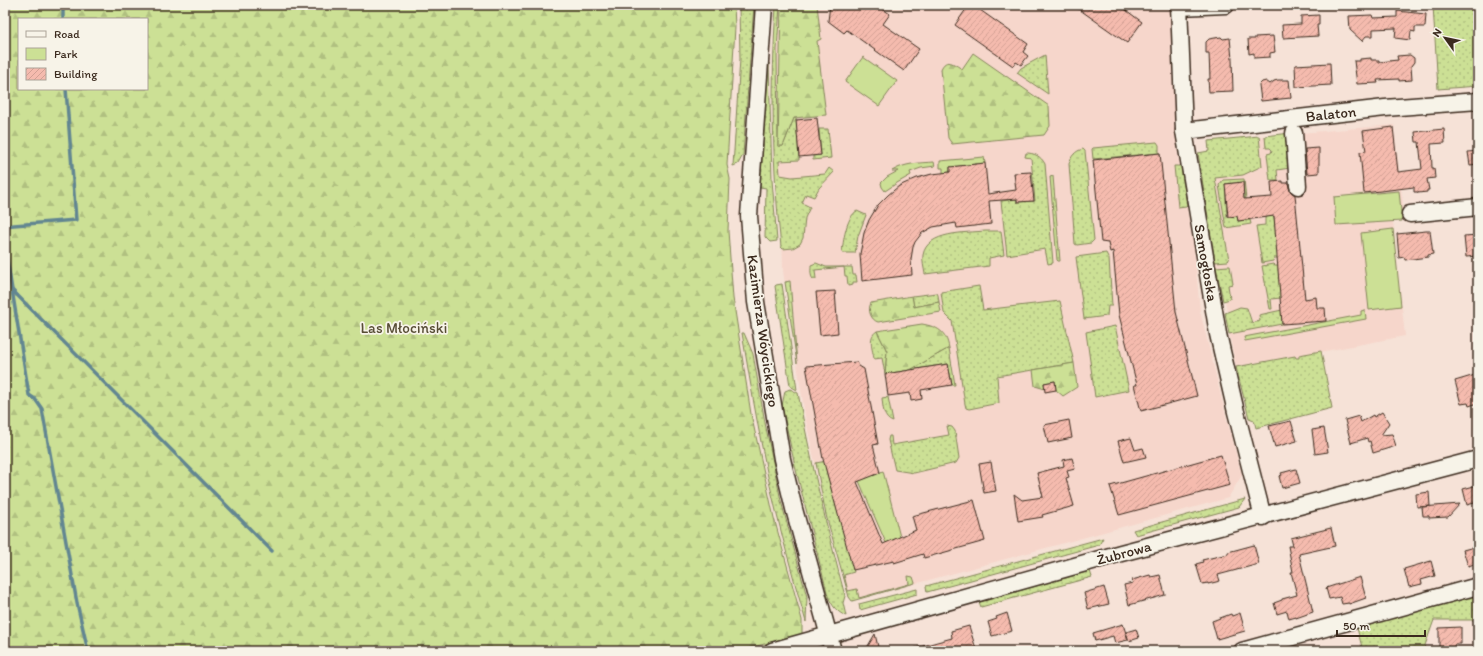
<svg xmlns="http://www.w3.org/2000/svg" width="1483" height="656" font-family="Itim,sans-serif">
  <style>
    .built { fill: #f6d6cb }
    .grass { fill: url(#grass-dots); stroke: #84855a }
    .forest { fill: url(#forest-firs); stroke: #84855a; fill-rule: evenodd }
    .green { fill: #cce095; stroke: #84855a }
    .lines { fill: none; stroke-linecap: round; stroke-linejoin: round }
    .stream { stroke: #628691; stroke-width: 3.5 }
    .building { fill: url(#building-hatch); stroke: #3b2a1e }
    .minor-casing { stroke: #3b2a1e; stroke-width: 19 }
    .minor { stroke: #f7f3e8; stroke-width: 16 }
    .labels { text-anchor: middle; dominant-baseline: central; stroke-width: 3.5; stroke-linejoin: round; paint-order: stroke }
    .street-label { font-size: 15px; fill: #3b2a1e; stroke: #f7f3e8 }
    .park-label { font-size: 15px; fill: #584e36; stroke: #f7f3e8 }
  </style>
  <defs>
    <pattern id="grass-dots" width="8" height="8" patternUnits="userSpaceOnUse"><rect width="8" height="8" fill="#cce095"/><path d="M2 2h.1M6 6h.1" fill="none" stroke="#b0c080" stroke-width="1.8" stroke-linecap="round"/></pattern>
    <pattern id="forest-firs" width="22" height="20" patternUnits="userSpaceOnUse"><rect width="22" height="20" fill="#cce095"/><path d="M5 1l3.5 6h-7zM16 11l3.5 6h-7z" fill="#b0c080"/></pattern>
    <pattern id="building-hatch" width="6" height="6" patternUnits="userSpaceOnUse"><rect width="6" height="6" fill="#f5bbae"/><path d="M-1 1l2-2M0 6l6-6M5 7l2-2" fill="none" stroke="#d3a195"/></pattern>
  </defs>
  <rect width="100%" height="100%" fill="#f6e2d7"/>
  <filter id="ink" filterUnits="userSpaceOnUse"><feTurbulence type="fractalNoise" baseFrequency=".025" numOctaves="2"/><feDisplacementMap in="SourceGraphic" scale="8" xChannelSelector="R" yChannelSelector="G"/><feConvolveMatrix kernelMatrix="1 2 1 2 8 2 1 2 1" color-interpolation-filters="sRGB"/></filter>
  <g filter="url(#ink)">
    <g class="built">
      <path d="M 780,5 L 1177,5 L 1177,149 L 1194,249 L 1200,311 L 1225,412 L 1242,475 L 1228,498 L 852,601 L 849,597 L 826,515 L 805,416 L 783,271 L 781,185 L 779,166 L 777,50 Z"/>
      <path d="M 1394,125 L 1405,221 L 1393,221 L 1405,336 L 1299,356 L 1299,358 L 1296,358 L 1295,356 L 1236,367 L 1225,313 L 1227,312 L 1225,300 L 1223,301 L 1216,267 L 1198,153 L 1209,151 L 1208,141 Z"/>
    </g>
    <g class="grass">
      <path d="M 739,5 L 754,5 L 743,155 L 738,164 L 733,166 L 740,59 Z"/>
      <path d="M 776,5 L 780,5 L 777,50 L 778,146 L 783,146 L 794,118 L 796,118 L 799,157 L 799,160 L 779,161 L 780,175 L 792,177 L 825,174 L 829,168 L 834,172 L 819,188 L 814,197 L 806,194 L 802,203 L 810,207 L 805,218 L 803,238 L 800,244 L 793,248 L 783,249 L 781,247 C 772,167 771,85 776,5 Z"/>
      <path d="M 1433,5 L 1478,5 L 1478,86 L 1438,89 Z"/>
      <path d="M 1045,55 L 1048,94 L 1017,73 L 1021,68 Z"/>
      <path d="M 769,63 L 772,180 L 777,241 L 770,242 L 765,237 L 766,188 L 760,187 Z"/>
      <path d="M 819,129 L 828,129 L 831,158 L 813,160 L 813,156 L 821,155 Z"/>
      <path d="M 1291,133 L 1290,168 L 1277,170 L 1278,180 L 1270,180 L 1267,154 L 1271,153 L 1272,150 L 1270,148 L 1266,148 L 1265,136 Z"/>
      <path d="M 1259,136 L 1262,166 L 1243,175 L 1215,178 L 1229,260 L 1228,261 L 1215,262 L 1198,153 L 1209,151 L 1208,141 Z"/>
      <path d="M 1157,142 L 1159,145 L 1159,153 L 1093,159 L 1092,149 L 1093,148 Z"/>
      <path d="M 1083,149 L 1085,151 L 1094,240 L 1091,243 L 1077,245 L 1075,244 L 1069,164 C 1071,156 1075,151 1083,149 Z"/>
      <path d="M 1026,153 C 1034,153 1041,156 1045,164 L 1053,263 L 1048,264 L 1045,249 L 1007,255 L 1001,201 L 1017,199 L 1017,202 L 1035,201 L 1031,158 L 1025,157 Z"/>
      <path d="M 1174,166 L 1181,166 L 1187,205 L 1186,206 L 1178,207 Z"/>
      <path d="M 1053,176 L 1060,261 L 1058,261 L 1057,260 L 1050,177 Z"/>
      <path d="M 1244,179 L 1246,199 L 1244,199 L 1243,182 L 1225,184 L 1227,217 L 1237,216 L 1238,221 L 1250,220 L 1251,224 L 1226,228 L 1219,185 L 1223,180 Z"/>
      <path d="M 857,211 L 866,215 L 858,236 L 855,253 L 842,253 C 843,242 846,217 857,211 Z"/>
      <path d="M 1274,216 L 1278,258 L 1274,258 L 1273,261 L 1262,263 L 1256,226 L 1265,225 L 1265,217 Z"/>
      <path d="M 985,231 L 1001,231 L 1004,255 L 989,258 L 989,266 L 925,274 C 924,268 922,261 923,255 C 927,231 966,233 985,231 Z"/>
      <path d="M 1106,253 L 1109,259 L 1112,306 L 1108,306 L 1107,316 L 1084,319 L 1076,257 Z"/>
      <path d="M 816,263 L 826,267 L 852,267 L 853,275 L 856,275 L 857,282 L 853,282 L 853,285 L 848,286 L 847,276 L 845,276 L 844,267 L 815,270 L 816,279 L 813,279 C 810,276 811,269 811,265 Z"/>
      <path d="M 1273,264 L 1275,266 L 1278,266 L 1281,298 L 1271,299 L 1272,309 L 1270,309 L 1262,266 Z"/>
      <path d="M 1228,266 L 1230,266 L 1233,284 L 1228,285 L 1230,299 L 1223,301 L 1216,267 Z"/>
      <path d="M 790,281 L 797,363 L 785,282 Z"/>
      <path d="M 782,284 L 797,390 L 790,386 L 775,286 L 776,285 Z"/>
      <path d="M 979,286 L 983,310 L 1060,301 L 1074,363 L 997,376 L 999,403 L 969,409 L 966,408 L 965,404 L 952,321 L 944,313 L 941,292 Z"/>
      <path d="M 937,293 L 938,295 L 939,302 L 914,307 L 912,296 Z"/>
      <path d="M 1240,307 L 1247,308 L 1252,323 L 1260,321 L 1259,315 L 1282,310 L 1282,324 L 1229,334 L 1225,313 Z"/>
      <path d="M 1115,326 L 1129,390 L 1095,397 L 1086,332 Z"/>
      <path d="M 877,331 L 887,351 L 885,374 L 882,358 L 874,359 C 873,350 867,337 877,331 Z"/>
      <path d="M 742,333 L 744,333 L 753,354 L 765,423 L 781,501 L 807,597 L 806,622 C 792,574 779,526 768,477 C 758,429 750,381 742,333 Z"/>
      <path d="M 949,348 L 955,385 L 952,385 L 948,364 L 910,370 Z"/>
      <path d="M 1321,351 L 1332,408 L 1256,428 L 1254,420 L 1249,418 L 1236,367 L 1295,356 L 1296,358 L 1299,358 L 1299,355 Z"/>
      <path d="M 790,389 L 798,393 C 811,461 827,529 845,596 L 843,603 L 846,616 C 837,612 832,606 828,596 L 795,466 L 782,406 L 785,391 Z"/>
      <path d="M 888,397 L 893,422 C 883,419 883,407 882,398 Z"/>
      <path d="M 947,426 L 952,427 L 955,431 L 959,458 L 956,463 L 914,473 L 895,470 L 888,440 L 889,436 L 891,436 L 892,445 L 949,435 Z"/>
      <path d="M 846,457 L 826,469 L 854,572 L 844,575 L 848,591 L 857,589 L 859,598 L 909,584 L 908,576 L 913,577 L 915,583 L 852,601 L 849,597 L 826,515 L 816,463 Z"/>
      <path d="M 1245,499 L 1239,507 L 1136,535 L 1133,530 Z"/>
      <path d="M 1103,538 L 1099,545 L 927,592 L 926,586 Z"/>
      <path d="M 1090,571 L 1092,577 L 981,607 L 979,602 Z"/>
      <path d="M 917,589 L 917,594 L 860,610 L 859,604 Z"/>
      <path d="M 1478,593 L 1478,620 L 1434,620 L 1423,651 L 1363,651 L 1357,628 Z"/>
    </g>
    <g class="forest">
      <path d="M 5,5 L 734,5 L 735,27 L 727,165 L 730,179 L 728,231 L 733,298 L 751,414 L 774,518 L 802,620 L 802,634 L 738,651 L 5,651 ZM 19,19 L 147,19 L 147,89 L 19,89 Z"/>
      <path d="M 781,5 L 817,5 L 821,39 L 817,41 L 826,115 L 794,118 L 783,146 L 778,146 Z"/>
      <path d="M 973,53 L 1049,106 L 1050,126 L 1044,135 L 952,144 L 948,138 L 941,69 C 946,57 954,64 962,69 Z"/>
      <path d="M 912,296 L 914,307 L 939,302 L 941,312 L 878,322 C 871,320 867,310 871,303 Z"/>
      <path d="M 922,324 C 938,327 946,331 949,348 L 910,370 L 885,374 L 887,351 L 877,331 Z"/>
      <path d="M 1074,363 L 1077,387 L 1063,396 L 1056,390 L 1055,381 L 1044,383 L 1045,389 L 1035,386 L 1033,370 Z"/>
    </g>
    <g class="green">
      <path d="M 863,57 L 897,81 L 879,106 L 845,82 Z"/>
      <path d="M 984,157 L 985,163 L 950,167 L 950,172 L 943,173 L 943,168 L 940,168 L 940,161 Z"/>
      <path d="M 934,162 L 935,166 L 921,168 L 910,172 L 911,175 L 897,183 L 885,191 L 882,187 L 881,183 L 887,177 L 898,171 L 892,171 C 905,163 919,163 934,162 Z"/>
      <path d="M 1399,191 L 1402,221 L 1336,225 L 1334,197 Z"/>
      <path d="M 1393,229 L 1401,306 L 1369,310 L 1361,233 Z"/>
      <path d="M 1365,310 L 1366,319 L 1245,341 L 1244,337 L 1361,315 L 1361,311 Z"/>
      <path d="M 883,471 L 900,537 L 886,543 L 859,481 Z"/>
    </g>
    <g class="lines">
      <g class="stream">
        <path d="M 63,5 L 63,19"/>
        <path d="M 5,226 L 14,225 L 76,220 L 66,89"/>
        <path d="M 5,257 L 7,259 L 29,395 L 35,399 L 42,409 L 77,603 L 88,651"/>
        <path d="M 12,290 L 272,551"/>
      </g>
    </g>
    <g class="building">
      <path d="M 830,5 L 877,5 L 890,14 L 883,24 L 919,49 L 904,71 L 847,30 L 844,33 L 828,21 Z"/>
      <path d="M 969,5 L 973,5 L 1028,44 L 1023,52 L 1028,56 L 1021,65 L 1016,62 L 1013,66 L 955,25 Z"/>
      <path d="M 1073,5 L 1119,5 L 1142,22 L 1127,43 Z"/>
      <path d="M 1397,11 L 1426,14 L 1425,27 L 1415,27 L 1415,32 L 1411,31 L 1410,40 L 1395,38 L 1396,28 L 1373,29 L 1373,36 L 1366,36 L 1362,41 L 1350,30 L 1349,16 L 1372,15 L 1373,18 L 1397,17 Z"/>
      <path d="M 1319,15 L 1319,25 L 1317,25 L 1318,36 L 1283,38 L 1282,25 L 1301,24 L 1301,16 Z"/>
      <path d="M 1273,36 L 1275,52 L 1270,53 L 1270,57 L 1254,58 L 1254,53 L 1249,54 L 1248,39 L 1255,39 L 1255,37 Z"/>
      <path d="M 1221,37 L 1223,39 L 1230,38 L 1232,59 L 1233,91 L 1209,92 L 1208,79 L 1210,79 L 1209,53 L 1206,53 L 1206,42 L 1209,39 Z"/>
      <path d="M 1410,55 L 1414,58 L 1414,62 L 1411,66 L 1412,80 L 1399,81 L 1399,79 L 1377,80 L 1378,83 L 1357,84 L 1354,61 L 1360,61 L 1360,59 L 1371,58 L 1371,60 L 1379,60 L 1379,62 L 1398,60 L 1397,56 Z"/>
      <path d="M 1330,63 L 1331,85 L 1296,87 L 1295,65 Z"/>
      <path d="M 1278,80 L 1289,80 L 1291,98 L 1261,101 L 1259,85 L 1262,82 L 1266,81 L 1270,84 L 1274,81 Z"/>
      <path d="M 817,118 L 821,155 L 799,157 L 796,120 Z"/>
      <path d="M 1393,127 L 1398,172 L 1422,169 L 1419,142 L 1416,142 L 1415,132 L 1444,129 L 1445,143 L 1431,144 L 1432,168 L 1434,168 L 1435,178 L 1427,179 L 1429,190 L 1427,190 L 1427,192 L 1418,193 L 1418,192 L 1414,192 L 1414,187 L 1364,193 L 1360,152 L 1366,151 L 1363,131 Z"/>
      <path d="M 1319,148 L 1319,173 L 1307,174 L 1305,149 Z"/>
      <path d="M 1478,151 L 1478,164 L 1470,165 L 1468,152 Z"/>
      <path d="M 1160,153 L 1176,312 L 1197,396 L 1141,411 L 1134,385 L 1137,385 L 1119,315 L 1113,251 L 1110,252 L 1108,243 L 1101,242 L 1093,160 Z"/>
      <path d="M 985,163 L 988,194 L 1016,190 L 1014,173 L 1031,172 L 1034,201 L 1017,202 L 1017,199 L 989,201 L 991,224 L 957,228 L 956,223 L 933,227 L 922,233 L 915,242 L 913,247 L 911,259 L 912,275 L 862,281 L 860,254 L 864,233 L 869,220 L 878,205 L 888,195 L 899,186 L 917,178 L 932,174 L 950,172 L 950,167 Z"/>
      <path d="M 1283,181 L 1283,183 L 1288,183 L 1290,191 L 1295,195 L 1305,299 L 1316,297 L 1317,308 L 1325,308 L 1326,321 L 1282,324 L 1274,216 L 1238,221 L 1237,216 L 1228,217 L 1225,184 L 1243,182 L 1244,199 L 1272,197 L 1271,182 Z"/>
      <path d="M 1426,231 L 1430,231 L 1433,254 L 1428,255 L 1428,257 L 1405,260 L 1404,257 L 1399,258 L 1397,234 Z"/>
      <path d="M 1478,235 L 1478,256 L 1466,257 L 1464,236 Z"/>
      <path d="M 835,291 L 838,333 L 820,335 L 816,292 Z"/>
      <path d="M 857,362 L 859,366 L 864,369 L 878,444 L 873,445 L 880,473 L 857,482 L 883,544 L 916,530 L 912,516 L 974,500 L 985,541 L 924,558 L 923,554 L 894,563 L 894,561 L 853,570 L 823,459 L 806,366 Z"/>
      <path d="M 948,364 L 952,385 L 921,390 L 922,399 L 911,401 L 910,393 L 888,396 L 885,374 Z"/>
      <path d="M 1475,375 L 1476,381 L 1478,381 L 1478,403 L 1469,406 L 1468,403 L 1461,404 L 1455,381 Z"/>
      <path d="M 1055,381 L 1056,390 L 1045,392 L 1044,383 Z"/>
      <path d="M 1382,412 L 1389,423 L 1381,435 L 1392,434 L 1396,446 L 1373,453 L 1370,441 L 1368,442 L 1367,438 L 1351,443 L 1345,420 L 1359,416 L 1361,422 L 1373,415 L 1374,417 Z"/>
      <path d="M 1069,420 L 1072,438 L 1048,443 L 1044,425 Z"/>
      <path d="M 1291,421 L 1297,441 L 1275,447 L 1269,426 Z"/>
      <path d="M 1324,428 L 1328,452 L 1315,454 L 1312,430 Z"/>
      <path d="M 1131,438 L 1135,450 L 1143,448 L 1146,457 L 1124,462 L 1118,441 Z"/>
      <path d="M 1221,455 L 1230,485 L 1119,515 L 1110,486 Z"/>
      <path d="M 1072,458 L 1075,469 L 1067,471 L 1069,477 L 1066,478 L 1074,506 L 1042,515 L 1043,517 L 1018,521 L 1014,494 L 1022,500 L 1043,497 L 1037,473 L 1064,466 L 1063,460 Z"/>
      <path d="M 991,462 L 996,491 L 984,493 L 979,464 Z"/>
      <path d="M 1296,469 L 1300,483 L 1282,488 L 1279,476 L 1282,475 L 1281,473 Z"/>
      <path d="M 1478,485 L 1478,502 L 1467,505 L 1463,489 Z"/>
      <path d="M 1429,492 L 1430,506 L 1417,507 L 1416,494 Z"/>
      <path d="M 1460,504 L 1448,517 L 1429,518 L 1429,516 L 1423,516 L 1422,507 Z"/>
      <path d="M 1331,528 L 1335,546 L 1299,554 L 1313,612 L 1296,618 L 1296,617 L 1289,619 L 1287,611 L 1277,614 L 1274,603 L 1282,600 L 1282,599 L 1297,595 L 1291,572 L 1293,572 L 1288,546 L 1293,546 L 1291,538 Z"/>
      <path d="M 1254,545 L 1259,564 L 1218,575 L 1220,581 L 1208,584 L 1208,583 L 1202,584 L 1196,564 L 1203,562 L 1202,560 L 1228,554 L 1228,552 Z"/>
      <path d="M 1478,546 L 1478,563 L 1468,566 L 1463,550 Z"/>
      <path d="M 1431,561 L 1435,576 L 1421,580 L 1422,584 L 1409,587 L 1404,569 Z"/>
      <path d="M 1150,575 L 1151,577 L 1160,575 L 1165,595 L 1129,605 L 1124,585 L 1133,583 L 1132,580 Z"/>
      <path d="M 1360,577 L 1366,598 L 1349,604 L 1349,603 L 1342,604 L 1340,597 L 1329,599 L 1326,588 Z"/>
      <path d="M 1104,587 L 1109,604 L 1088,609 L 1084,593 Z"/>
      <path d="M 1007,613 L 1012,631 L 992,636 L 988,622 L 997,619 L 996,617 Z"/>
      <path d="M 1240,613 L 1245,631 L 1217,639 L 1212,621 L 1231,614 L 1232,616 Z"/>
      <path d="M 1123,624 L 1128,640 L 1115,643 L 1113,636 L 1095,641 L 1093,633 Z"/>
      <path d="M 969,626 L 976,649 L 970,651 L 915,651 L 915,648 L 952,638 L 951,631 Z"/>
      <path d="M 1461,627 L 1461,644 L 1455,644 L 1452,650 L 1439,651 L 1439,628 Z"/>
      <path d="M 1136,629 L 1139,638 L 1129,641 L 1126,632 Z"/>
      <path d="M 875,634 L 879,651 L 865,651 Z"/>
    </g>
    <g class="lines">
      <defs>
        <g id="minor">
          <path d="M 764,5 L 749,216 L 756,302 L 782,459 L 794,509 L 833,651"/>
          <path d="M 1179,5 L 1184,131 L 1218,334 L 1236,412 L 1263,517"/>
          <path d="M 1179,7 L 1226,5"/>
          <path d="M 1184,131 L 1385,108 L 1478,101"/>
          <path d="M 1294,133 L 1298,186"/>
          <path d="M 1410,214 L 1478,207"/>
          <path d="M 772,651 L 1121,553 L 1478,459"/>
          <path d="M 1242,651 L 1478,586"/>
        </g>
      </defs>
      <use href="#minor" class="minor-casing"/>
      <use href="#minor" class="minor"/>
    </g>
  </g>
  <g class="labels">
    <g class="street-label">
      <text transform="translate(1331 114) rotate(-6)">Balaton</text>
      <text transform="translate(1206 263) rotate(80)">Samogłoska</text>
      <text transform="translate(763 331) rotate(82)">Kazimierza Wóycickiego</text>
      <text transform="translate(1124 553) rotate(-15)">Żubrowa</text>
    </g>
    <g class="park-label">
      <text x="404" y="328">Las Młociński</text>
    </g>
  </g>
  <rect width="1483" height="656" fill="none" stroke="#f7f3e8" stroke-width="20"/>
  <rect x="10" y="10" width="1463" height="636" fill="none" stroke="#3b2a1e" stroke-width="1.5" filter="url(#ink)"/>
  <rect x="18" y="18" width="130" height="72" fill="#f7f3e8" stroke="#aca397"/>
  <rect x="26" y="31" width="20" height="6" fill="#f7f3e8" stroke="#aca397"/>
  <text x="54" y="38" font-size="12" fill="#3b2a1e">Road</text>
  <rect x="26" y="48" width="20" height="12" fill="#cce095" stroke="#aca397"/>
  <text x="54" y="58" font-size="12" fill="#3b2a1e">Park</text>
  <rect x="26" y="68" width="20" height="12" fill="url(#building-hatch)" stroke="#aca397"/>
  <text x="54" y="78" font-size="12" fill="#3b2a1e">Building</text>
  <g transform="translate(1445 38) rotate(303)" stroke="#f7f3e8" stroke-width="3" paint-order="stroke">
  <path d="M0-3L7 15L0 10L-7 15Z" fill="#3b2a1e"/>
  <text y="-6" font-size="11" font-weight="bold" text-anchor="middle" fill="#3b2a1e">N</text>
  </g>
  <path d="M1337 630v6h88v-6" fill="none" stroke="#3b2a1e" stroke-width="2"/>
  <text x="1343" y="630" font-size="12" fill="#3b2a1e" stroke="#f7f3e8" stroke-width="3" paint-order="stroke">50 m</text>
</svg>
